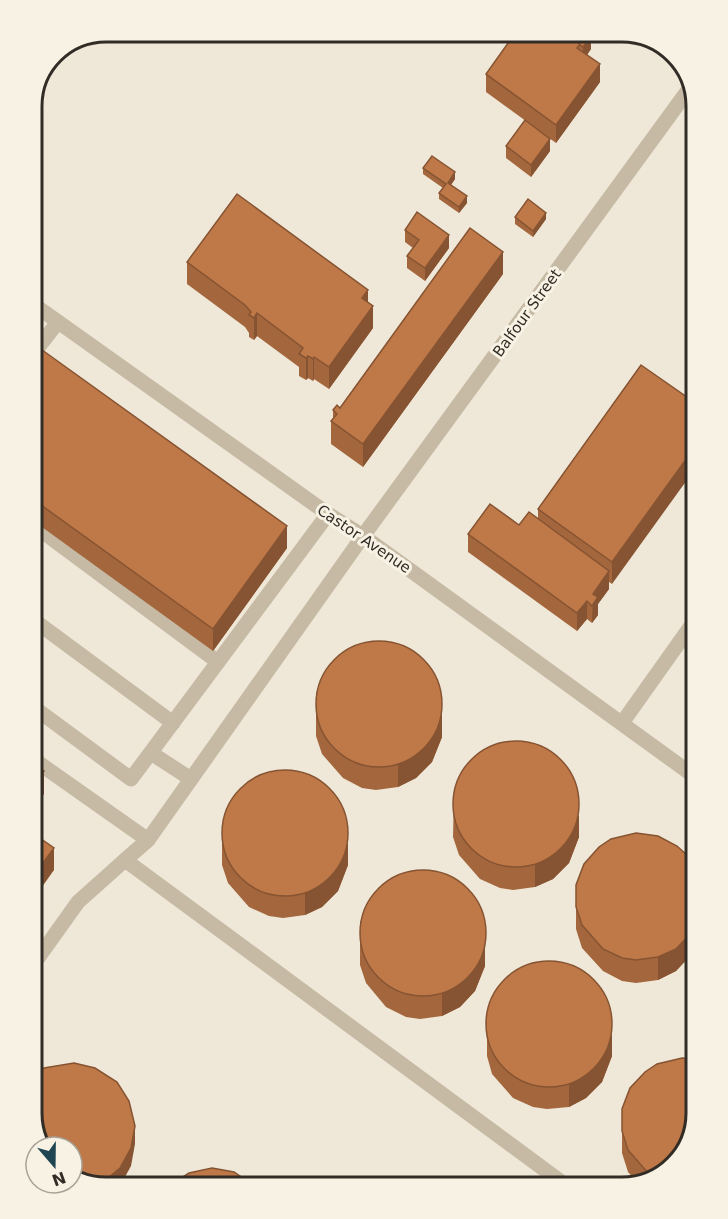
<svg xmlns="http://www.w3.org/2000/svg" width="728" height="1219" font-family="'DejaVu Sans',sans-serif">
  <style>
    .lines { fill: none; stroke-linecap: round; stroke-linejoin: round }
    .service { stroke: #c6baa5; stroke-width: 15 }
    .minor { stroke: #c6baa5; stroke-width: 15 }
    .tertiary { stroke: #c6baa5; stroke-width: 15 }
    .wall { fill: #a4673d }
    .shaded-wall { fill: #865432 }
    .building { fill: #bf7847; stroke: #865432; stroke-width: 1.5 }
    .labels { text-anchor: middle; dominant-baseline: central; stroke-width: 6; stroke-linejoin: round; paint-order: stroke }
    .street-label { font-size: 15px; fill: #322c26; stroke: #f7f2e4 }
    .rim { fill: none; stroke: #322c26; stroke-width: 3 }
  </style>
  <rect width="100%" height="100%" fill="#efe8d8"/>
  <g class="lines">
    <g class="service">
      <path d="M 33,354 L 58,322"/>
      <path d="M 35,526 L 218,662 L 131,779 L 36,709"/>
      <path d="M 363,536 L 148,840 L 125,860 L 560,1181"/>
      <path d="M 35,621 L 173,723"/>
      <path d="M 218,662 L 328,514"/>
      <path d="M 622,723 L 693,623"/>
      <path d="M 151,753 L 191,779"/>
      <path d="M 36,761 L 148,840"/>
      <path d="M 38,958 L 78,902 L 125,860"/>
    </g>
    <path class="minor" d="M 363,536 L 689,89"/>
    <path class="tertiary" d="M 33,304 L 328,514 L 363,536 L 694,776"/>
  </g>
  <g class="wall">
    <path d="M 584,32 L 591,49 L 587,55 L 600,82 L 556,143 L 486,92 L 486,74 Z"/>
    <path d="M 506,146 L 550,151 L 531,177 L 506,158 Z"/>
    <path d="M 423,168 L 455,179 L 451,185 L 467,203 L 459,213 L 439,199 L 439,193 L 443,188 L 423,174 Z"/>
    <path d="M 515,217 L 546,219 L 533,237 L 515,224 Z"/>
    <path d="M 405,230 L 449,248 L 425,281 L 407,268 L 407,256 L 413,248 L 405,242 Z"/>
    <path d="M 187,262 L 368,302 L 373,328 L 329,389 L 314,379 L 313,381 L 308,378 L 306,380 L 299,376 L 299,367 L 257,336 L 254,340 L 249,337 L 249,333 L 245,327 L 187,284 Z"/>
    <path d="M 503,274 L 363,467 L 331,444 L 331,421 L 333,419 L 333,410 L 340,408 Z"/>
    <path d="M 33,353 L 287,548 L 213,651 L 35,522 Z"/>
    <path d="M 641,365 L 612,584 L 609,582 L 609,589 L 598,604 L 598,615 L 592,623 L 587,619 L 577,631 L 468,552 L 468,534 L 519,525 L 538,519 L 538,509 Z"/>
    <path d="M 316,692 L 442,737 L 432,762 L 416,778 L 398,787 L 376,790 L 362,788 L 343,778 L 322,754 L 316,736 Z"/>
    <path d="M 454,793 L 579,837 L 569,863 L 553,879 L 535,887 L 513,890 L 500,888 L 480,879 L 459,855 L 453,837 Z"/>
    <path d="M 222,843 L 348,865 L 338,891 L 322,907 L 305,915 L 283,918 L 269,916 L 249,907 L 228,883 L 222,865 Z"/>
    <path d="M 576,885 L 691,955 L 676,971 L 658,980 L 636,983 L 622,981 L 603,971 L 582,948 L 576,929 Z"/>
    <path d="M 360,921 L 485,966 L 475,991 L 460,1007 L 442,1016 L 420,1019 L 406,1017 L 386,1007 L 366,983 L 360,965 Z"/>
    <path d="M 487,1012 L 612,1056 L 602,1082 L 586,1098 L 569,1107 L 547,1109 L 533,1107 L 513,1098 L 492,1074 L 487,1056 Z"/>
    <path d="M 622,1109 L 684,1154 L 654,1180 L 635,1180 L 628,1172 L 622,1153 Z"/>
  </g>
  <g class="shaded-wall">
    <path d="M 591,37 L 591,49 L 583,60 L 583,47 Z"/>
    <path d="M 600,64 L 600,82 L 556,143 L 556,125 Z"/>
    <path d="M 550,139 L 550,151 L 531,177 L 531,165 Z"/>
    <path d="M 455,172 L 455,179 L 448,189 L 448,183 Z"/>
    <path d="M 467,196 L 467,203 L 459,213 L 459,207 Z"/>
    <path d="M 546,213 L 546,219 L 533,237 L 533,231 Z"/>
    <path d="M 449,235 L 449,248 L 425,281 L 425,268 Z"/>
    <path d="M 503,252 L 503,274 L 363,467 L 363,444 Z"/>
    <path d="M 368,290 L 368,312 L 362,298 Z"/>
    <path d="M 373,306 L 373,328 L 329,389 L 329,367 Z"/>
    <path d="M 257,313 L 257,336 L 254,340 L 254,318 Z"/>
    <path d="M 308,356 L 308,378 L 306,380 L 306,358 Z"/>
    <path d="M 314,357 L 314,379 L 313,381 L 313,359 Z"/>
    <path d="M 692,451 L 692,473 L 612,584 L 612,562 Z"/>
    <path d="M 287,526 L 287,548 L 213,651 L 213,629 Z"/>
    <path d="M 609,571 L 609,589 L 598,604 L 598,615 L 592,623 L 593,594 Z"/>
    <path d="M 587,601 L 587,619 L 577,631 L 577,613 Z"/>
    <path d="M 442,714 L 442,737 L 432,762 L 416,778 L 398,787 L 398,764 Z"/>
    <path d="M 44,771 L 44,794 L 37,804 L 36,782 Z"/>
    <path d="M 579,815 L 579,837 L 569,863 L 553,879 L 535,887 L 535,865 Z"/>
    <path d="M 348,843 L 348,865 L 338,891 L 322,907 L 305,915 L 305,893 Z"/>
    <path d="M 54,848 L 54,870 L 37,894 L 37,871 Z"/>
    <path d="M 695,923 L 695,945 L 691,955 L 676,971 L 658,980 L 658,957 Z"/>
    <path d="M 485,943 L 485,966 L 475,991 L 460,1007 L 442,1016 L 442,993 Z"/>
    <path d="M 612,1034 L 612,1056 L 602,1082 L 586,1098 L 569,1107 L 569,1084 Z"/>
    <path d="M 135,1126 L 135,1144 L 131,1166 L 120,1186 L 118,1187 L 102,1187 L 95,1185 Z"/>
  </g>
  <g class="building">
    <path d="M 516,32 L 563,32 L 580,44 L 577,48 L 600,64 L 556,125 L 486,74 Z"/>
    <path d="M 563,32 L 584,32 L 591,37 L 583,47 L 580,45 L 580,44 Z"/>
    <path d="M 525,120 L 550,139 L 531,165 L 506,146 Z"/>
    <path d="M 432,156 L 455,172 L 448,183 L 467,196 L 459,207 L 439,193 L 446,184 L 423,168 Z"/>
    <path d="M 237,194 L 368,290 L 362,298 L 373,306 L 329,367 L 314,357 L 313,359 L 308,356 L 306,358 L 299,354 L 303,348 L 257,313 L 254,318 L 249,315 L 251,312 L 245,305 L 187,262 Z"/>
    <path d="M 528,199 L 546,213 L 533,231 L 515,217 Z"/>
    <path d="M 417,212 L 449,235 L 425,268 L 407,256 L 419,240 L 405,230 Z"/>
    <path d="M 470,228 L 503,252 L 363,444 L 331,421 L 337,414 L 333,410 L 337,405 L 340,408 Z"/>
    <path d="M 38,347 L 287,526 L 213,629 L 34,500 L 33,353 Z"/>
    <path d="M 641,365 L 691,400 L 692,451 L 612,562 L 538,509 Z"/>
    <path d="M 490,504 L 519,525 L 529,512 L 609,571 L 593,594 L 598,597 L 592,606 L 587,601 L 577,613 L 468,534 Z"/>
    <circle cx="379" cy="704" r="63"/>
    <circle cx="516" cy="804" r="63"/>
    <path d="M 36,766 L 44,771 L 36,782 Z"/>
    <circle cx="285" cy="833" r="63"/>
    <path d="M 636,833 L 658,836 L 677,846 L 689,857 L 695,870 L 695,923 L 691,933 L 676,949 L 658,957 L 636,960 L 622,958 L 603,949 L 582,925 L 576,907 L 576,885 L 584,864 L 599,847 L 611,839 Z"/>
    <path d="M 37,836 L 54,848 L 37,871 Z"/>
    <circle cx="423" cy="933" r="63"/>
    <circle cx="549" cy="1024" r="63"/>
    <path d="M 682,1058 L 696,1059 L 696,1113 L 684,1154 L 657,1177 L 648,1173 L 628,1150 L 622,1131 L 622,1109 L 630,1088 L 645,1072 L 657,1064 Z"/>
    <path d="M 74,1063 L 95,1068 L 117,1082 L 129,1101 L 135,1126 L 131,1148 L 120,1168 L 102,1183 L 95,1185 L 72,1177 L 72,1147 L 40,1147 L 39,1145 L 39,1072 L 44,1068 Z"/>
    <path d="M 212,1168 L 234,1172 L 253,1185 L 169,1186 L 189,1173 Z"/>
  </g>
  <g class="labels">
    <g class="street-label">
      <text transform="translate(527 313) rotate(-54)">Balfour Street</text>
      <text transform="translate(364 539) rotate(34)">Castor Avenue</text>
    </g>
  </g>
  <path d="M0 0H728V1219H0ZM106 42H622A64 64 0 0 1 686 106V1113A64 64 0 0 1 622 1177H106A64 64 0 0 1 42 1113V106A64 64 0 0 1 106 42Z" fill="#f7f2e4" fill-rule="evenodd"/>
  <path class="rim" d="M106 42H622A64 64 0 0 1 686 106V1113A64 64 0 0 1 622 1177H106A64 64 0 0 1 42 1113V106A64 64 0 0 1 106 42Z"/>
  <g transform="translate(54 1165) rotate(160)"><circle r="28" fill="#f7f2e4" stroke="#a8a398" stroke-width="1.5"/>
  <path d="M0-4.5L10 22L0 15L-10 22Z" fill="#1e4551"/>
  <text y="-9" font-size="16" font-weight="bold" text-anchor="middle" fill="#322c26">N</text>
  </g>
</svg>
